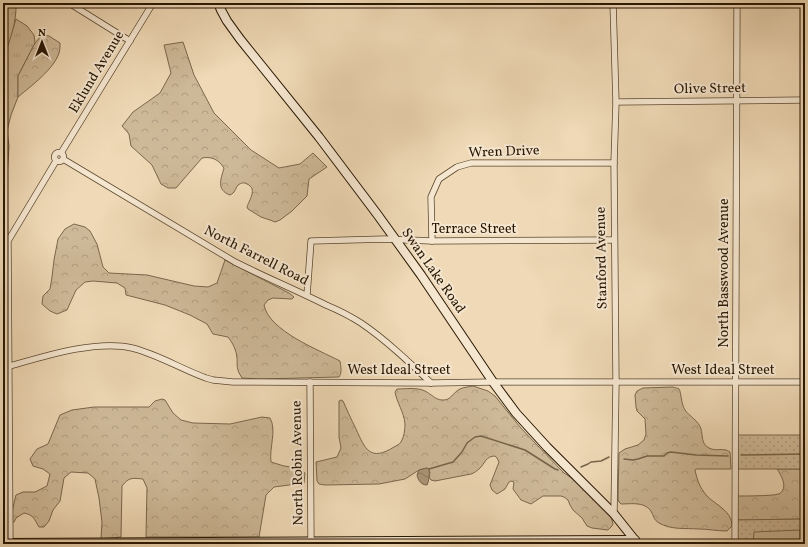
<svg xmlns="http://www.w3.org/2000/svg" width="808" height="547" font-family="Vollkorn,serif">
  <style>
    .grass { fill: url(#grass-tufts); stroke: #7a674c }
    .forest { fill: url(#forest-crowns); stroke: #7a674c }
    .park { fill: url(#park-dots); stroke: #7a674c }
    .pitch { fill: #cdb897; stroke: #7a674c }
    .water { fill: url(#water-waves); stroke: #766348 }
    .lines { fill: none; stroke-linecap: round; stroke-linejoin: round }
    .stream { stroke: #766348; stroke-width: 1.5 }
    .street-casing { stroke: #59472e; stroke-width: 7 }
    .secondary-casing { stroke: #271601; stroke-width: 10 }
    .street { stroke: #f5e6d0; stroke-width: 5.5 }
    .secondary { stroke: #f5e6d0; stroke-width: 8 }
    .labels { text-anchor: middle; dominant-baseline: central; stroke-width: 4; stroke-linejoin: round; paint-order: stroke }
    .street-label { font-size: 14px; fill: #271601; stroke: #f5e6d0 }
  </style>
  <defs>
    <pattern id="grass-tufts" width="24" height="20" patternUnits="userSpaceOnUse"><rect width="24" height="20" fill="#cdb897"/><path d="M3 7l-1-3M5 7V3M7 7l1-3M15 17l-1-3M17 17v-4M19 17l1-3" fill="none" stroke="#b09d80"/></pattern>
    <pattern id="forest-crowns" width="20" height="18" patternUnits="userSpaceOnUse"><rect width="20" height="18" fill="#cdb897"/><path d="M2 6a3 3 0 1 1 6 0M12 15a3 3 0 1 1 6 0" fill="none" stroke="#b09d80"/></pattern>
    <pattern id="park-dots" width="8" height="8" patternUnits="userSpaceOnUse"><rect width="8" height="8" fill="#cdb897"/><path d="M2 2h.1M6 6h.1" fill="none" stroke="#b09d80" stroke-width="1.8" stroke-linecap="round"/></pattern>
    <pattern id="water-waves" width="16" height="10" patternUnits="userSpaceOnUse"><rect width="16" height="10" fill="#ab9778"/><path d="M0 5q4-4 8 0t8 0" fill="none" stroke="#8b7a60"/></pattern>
  </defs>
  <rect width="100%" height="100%" fill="#efd9b6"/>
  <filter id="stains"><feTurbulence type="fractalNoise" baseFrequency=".005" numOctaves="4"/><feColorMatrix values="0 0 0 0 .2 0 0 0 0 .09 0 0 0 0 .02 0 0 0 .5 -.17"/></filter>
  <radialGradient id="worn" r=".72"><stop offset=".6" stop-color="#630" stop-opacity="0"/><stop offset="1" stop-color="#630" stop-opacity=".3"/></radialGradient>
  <path class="grass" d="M 16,19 L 27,26 L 34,35 L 35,43 L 18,76 L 18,97 L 11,115 L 7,131 L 9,146 L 7,178 L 3,184 L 3,60 Z"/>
  <g class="forest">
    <path d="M 3,3 L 16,3 C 17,23 9,42 3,60 Z"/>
    <path d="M 42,35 L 49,36 L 60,43 C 60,46 60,50 59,53 C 54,69 31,86 18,97 L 18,76 L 35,43 Z"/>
    <path d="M 183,42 L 194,75 L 214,113 L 251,150 L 279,168 L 300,164 L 313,153 L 327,167 L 309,179 L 307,196 L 292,211 L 280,220 L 275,222 L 270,220 L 261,217 L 248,209 L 247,207 C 249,200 258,189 247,184 C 244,182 241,183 238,185 C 235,189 235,193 230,195 C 216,190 221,179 224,168 C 219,160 212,156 202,158 L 176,188 L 168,188 L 161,184 L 152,165 L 131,146 L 129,134 L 122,126 L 133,112 L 160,93 L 171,73 L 164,45 Z"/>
    <path d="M 74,224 L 85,227 L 90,231 L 97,244 L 103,267 L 109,273 L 147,275 L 194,286 L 208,287 L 217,283 L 225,260 L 289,293 L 294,297 L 292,299 L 273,298 L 268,300 L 264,305 C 269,331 319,350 340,361 C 341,367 342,373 339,377 L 260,379 L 242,378 C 234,366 239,364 236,352 C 234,346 232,342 228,337 L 213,334 L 207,324 L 190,315 L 165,305 L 126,295 L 125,288 L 117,283 L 93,281 L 85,282 L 76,290 L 67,310 L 57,314 L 50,311 L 42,304 L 43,296 L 50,289 L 52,277 L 54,260 L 58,239 L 65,229 Z"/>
    <path d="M 473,386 L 488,391 L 495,396 L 520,427 L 536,444 L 564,473 L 573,479 L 610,516 L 612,520 L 613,524 L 612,526 L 608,530 L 592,528 L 587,526 L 582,518 L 573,510 L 570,505 L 568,500 L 564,497 L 561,496 L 543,496 L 531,504 L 521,500 L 513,489 L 514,482 L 511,481 L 509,482 L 505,489 L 497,494 L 492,490 L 490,485 L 499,462 L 497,458 L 495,456 C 486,456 485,463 480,468 C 477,471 474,473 471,474 L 435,481 L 431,480 L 429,477 L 430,472 L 427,468 L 419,470 L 405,479 L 379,484 L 325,485 L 319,484 L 317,481 L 316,462 L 337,457 L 341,448 L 339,437 L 339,401 L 341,400 L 343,401 C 347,410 351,419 356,429 C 365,449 370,462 394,447 C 396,446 400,444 401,442 C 404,437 405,430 405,424 C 404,412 397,403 395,392 L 397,389 C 405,389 417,387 425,391 C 431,394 436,400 442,400 C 451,401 453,392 460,389 C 464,387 468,387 473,386 Z"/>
    <path d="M 673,387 C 675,388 678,388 679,389 C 681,391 681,404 685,410 C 689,416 699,421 701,429 C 703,436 701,444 709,448 C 717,452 723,447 730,452 L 731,469 L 696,469 L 695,470 C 697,480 700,488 707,496 C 716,505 732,511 732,526 L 727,531 C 717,531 708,529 699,529 C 685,528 671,530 659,523 C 654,520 654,517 652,513 C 646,501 631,504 621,504 L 619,502 L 618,499 L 619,453 L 625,449 L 638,445 L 644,440 L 646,434 L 645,419 L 637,411 L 636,407 L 635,395 L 637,391 L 643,388 Z"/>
    <path d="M 162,399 L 165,400 L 173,413 L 181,420 L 193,423 L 230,424 L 262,417 L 270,418 C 277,430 269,448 271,462 L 284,466 L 297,468 L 305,473 L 304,483 L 274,487 L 266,495 L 259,537 L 146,537 L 147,488 L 143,479 C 132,478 129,477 122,486 L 121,537 L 101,539 L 102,522 L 99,498 L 95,479 L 88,473 L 71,472 L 64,478 L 60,501 L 53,510 L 49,521 L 44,527 L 39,527 C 34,519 34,515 24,513 L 16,518 L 14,522 L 11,522 L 12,512 L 16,495 L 23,492 L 35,492 L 47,486 L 50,474 L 43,469 L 33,466 L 30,459 L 37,449 L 48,444 L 60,415 L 72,410 L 94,407 L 149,407 L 155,401 Z"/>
    <path d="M 777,469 L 805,469 L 805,519 L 735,520 L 735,496 C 748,496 760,496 773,495 C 774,495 778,494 779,494 C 789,488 781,475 777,469 Z"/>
  </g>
  <g class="park">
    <path d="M 736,435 L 805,435 L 805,469 L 735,469 Z"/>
    <path d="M 805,519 L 805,544 L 735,544 L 735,520 Z"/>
  </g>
  <path class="pitch" d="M 800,530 L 800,544 L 753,544 L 754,532 Z"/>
  <path class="water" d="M 427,468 L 429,469 C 430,474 429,481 427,485 C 421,485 418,480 417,475 L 419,470 Z"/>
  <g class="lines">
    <g class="stream">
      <path d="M 741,455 L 805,454"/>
      <path d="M 624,459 L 633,460 L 638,459 L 647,456 L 664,456 L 667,453 L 671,452 L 696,455 L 728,456"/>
      <path d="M 581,467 L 588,464 L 591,462 L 601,461 L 609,457"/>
      <path d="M 429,469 L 453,462 L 462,452 L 467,443 L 475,437 L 481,436 L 525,450 L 555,469 L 558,470"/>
    </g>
    <defs>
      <g id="street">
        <path d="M 69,3 L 130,41"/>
        <path d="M 613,3 L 616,102 L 614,163 L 616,382 L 614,514"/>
        <path d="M 616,102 L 805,100"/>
        <circle cx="59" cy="157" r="4.5"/>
        <path d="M 61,153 L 153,3"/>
        <path d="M 63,159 L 235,262 C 265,277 296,290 326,305 C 338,310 350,316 361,323 C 386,340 409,362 431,383"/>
        <path d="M 432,241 L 431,197 L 439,179 L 457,167 L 471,163 L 614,163"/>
        <path d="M 307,295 L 311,241 L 385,239 L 432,241 L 614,240"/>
        <path d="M 3,368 C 39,358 95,339 132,348 C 157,354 181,369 206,378 L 213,380 L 233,382 L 431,383 L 493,382 L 805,382"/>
        <path d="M 310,382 L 311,544"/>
        <path d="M 10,543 L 8,241 L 56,161"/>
        <path d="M 735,544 L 737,3"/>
      </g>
      <g id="secondary">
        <path d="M 218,3 L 221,10 L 227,21 L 240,39 L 319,137 L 377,214 L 421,275 L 493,382 L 516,413 L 547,447 L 614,514 L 638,544"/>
        <path d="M 3,543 L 635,540"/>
      </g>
    </defs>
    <use href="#street" class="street-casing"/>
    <use href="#secondary" class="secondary-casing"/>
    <use href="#street" class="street"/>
    <use href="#secondary" class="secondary"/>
  </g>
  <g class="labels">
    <g class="street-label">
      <text transform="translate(97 72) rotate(-59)">Eklund Avenue</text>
      <text transform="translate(710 89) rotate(-1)">Olive Street</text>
      <text transform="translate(504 152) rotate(-2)">Wren Drive</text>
      <text x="474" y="229">Terrace Street</text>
      <text transform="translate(256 256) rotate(27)">North Farrell Road</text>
      <text transform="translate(602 258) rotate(-91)">Stanford Avenue</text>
      <text transform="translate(433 271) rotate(55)">Swan Lake Road</text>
      <text transform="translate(724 273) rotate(-90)">North Basswood Avenue</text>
      <text x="399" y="370">West Ideal Street</text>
      <text x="723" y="370">West Ideal Street</text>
      <text transform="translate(298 463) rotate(-91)">North Robin Avenue</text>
    </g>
  </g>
  <rect width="808" height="547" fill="none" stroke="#efd9b6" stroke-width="16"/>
  <rect x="4" y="4" width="800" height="539" fill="none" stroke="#271601" stroke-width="2"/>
  <rect x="8" y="8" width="792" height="531" fill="none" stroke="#271601"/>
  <g transform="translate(42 42)" stroke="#f5e6d0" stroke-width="3" paint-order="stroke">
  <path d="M0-3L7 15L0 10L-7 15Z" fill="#271601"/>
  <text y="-6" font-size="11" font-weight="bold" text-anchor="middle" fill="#271601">N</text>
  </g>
  <rect width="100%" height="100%" filter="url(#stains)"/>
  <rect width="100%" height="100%" fill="url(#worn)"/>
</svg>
